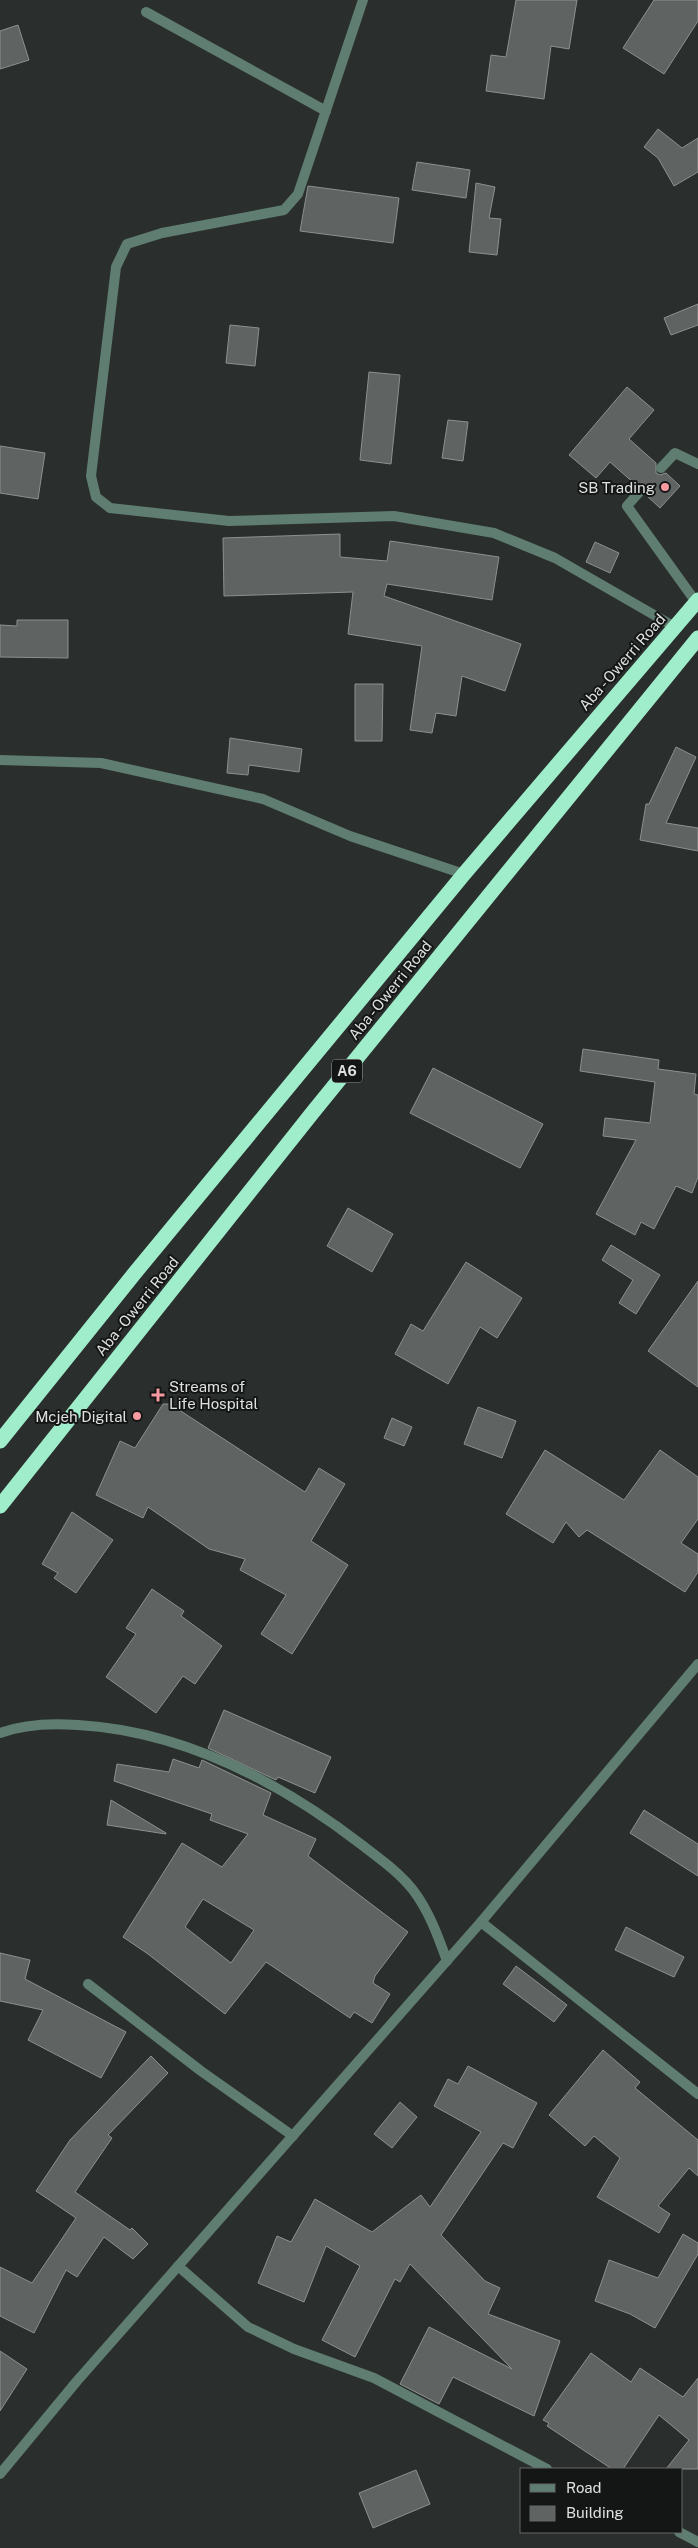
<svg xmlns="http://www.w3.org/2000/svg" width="698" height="2548" font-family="'Public Sans',sans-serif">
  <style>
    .building { fill: #5f6462; stroke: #8c918f; fill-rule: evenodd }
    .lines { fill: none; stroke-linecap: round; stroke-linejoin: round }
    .lane { stroke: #5f7d70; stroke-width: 10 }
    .street { stroke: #5f7d70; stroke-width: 10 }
    .highway { stroke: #a0edcc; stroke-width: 15 }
    .poi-dot { fill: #f49aa0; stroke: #141615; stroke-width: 2 }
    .labels { text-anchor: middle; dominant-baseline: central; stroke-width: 4; stroke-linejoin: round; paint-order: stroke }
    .shield { fill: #141615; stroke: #a1a4a3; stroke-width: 1 }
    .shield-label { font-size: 14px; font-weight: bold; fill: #dee1e0 }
    .poi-label { font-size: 15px; fill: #dee1e0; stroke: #141615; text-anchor: end }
    .street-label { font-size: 15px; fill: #dee1e0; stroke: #141615 }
  </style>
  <rect width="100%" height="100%" fill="#2a2f2d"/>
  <g class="building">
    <path d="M 516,0 L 577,0 L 569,49 L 551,46 L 544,99 L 486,91 L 491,55 L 506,57 Z"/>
    <path d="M 654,0 L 698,0 L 698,21 L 664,74 L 623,48 Z"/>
    <path d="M 18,25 L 29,60 L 0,69 L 0,31 Z"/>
    <path d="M 658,129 L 682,148 L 698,138 L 698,172 L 674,186 L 658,158 L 644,147 Z"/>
    <path d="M 417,162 L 470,170 L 466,198 L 412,190 Z"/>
    <path d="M 476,183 L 495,187 L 489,218 L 501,219 L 497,255 L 469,252 Z"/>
    <path d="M 308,186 L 399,198 L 393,243 L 300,231 Z"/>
    <path d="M 698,304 L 698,325 L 671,335 L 664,318 Z"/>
    <path d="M 230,325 L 259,328 L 255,366 L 226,363 Z"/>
    <path d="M 369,372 L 400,375 L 391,464 L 360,460 Z"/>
    <path d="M 627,387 L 654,410 L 629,439 L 656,463 L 656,473 L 660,475 L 666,473 L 680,486 L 660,508 L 646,495 L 648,491 L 646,485 L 642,483 L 636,485 L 610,462 L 596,478 L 569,455 Z"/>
    <path d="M 448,420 L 468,422 L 463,461 L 442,458 Z"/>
    <path d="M 0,446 L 45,453 L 38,499 L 0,493 Z"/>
    <path d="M 340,534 L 340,557 L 387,561 L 390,541 L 499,557 L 492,600 L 387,584 L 384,596 L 521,644 L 505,691 L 462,676 L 456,716 L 436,713 L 432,733 L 410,730 L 422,646 L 348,634 L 353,592 L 224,596 L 223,538 Z"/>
    <path d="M 595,542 L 619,553 L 610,573 L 586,562 Z"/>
    <path d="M 17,620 L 68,620 L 68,658 L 0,657 L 0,625 L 17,626 Z"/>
    <path d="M 355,684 L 383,684 L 382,741 L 355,741 Z"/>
    <path d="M 230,738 L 302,749 L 299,772 L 249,765 L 248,775 L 227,773 Z"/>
    <path d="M 676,747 L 696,757 L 666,823 L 698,828 L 698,851 L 640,840 L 646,804 L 649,804 Z"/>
    <path d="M 583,1049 L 659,1060 L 658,1069 L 696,1074 L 694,1094 L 698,1095 L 698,1177 L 692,1193 L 676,1186 L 654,1229 L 641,1222 L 635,1235 L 596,1214 L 636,1140 L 603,1136 L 605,1118 L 650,1123 L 655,1082 L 580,1071 Z"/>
    <path d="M 433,1068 L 543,1124 L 520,1168 L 410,1113 Z"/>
    <path d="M 348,1208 L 393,1234 L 372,1272 L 327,1246 Z"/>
    <path d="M 611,1245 L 660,1275 L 636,1314 L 619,1303 L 633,1280 L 602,1260 Z"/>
    <path d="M 466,1262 L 522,1298 L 497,1338 L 480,1327 L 448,1384 L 395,1354 L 411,1324 L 423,1331 Z"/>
    <path d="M 698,1281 L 698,1387 L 648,1351 Z"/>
    <path d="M 163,1404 L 170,1404 L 305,1492 L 319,1468 L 345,1484 L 311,1541 L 348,1565 L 292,1654 L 261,1634 L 286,1595 L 240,1570 L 245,1559 L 209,1549 L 148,1507 L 143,1518 L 96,1495 L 120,1441 L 135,1448 Z"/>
    <path d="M 478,1407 L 516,1421 L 502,1458 L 464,1444 Z"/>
    <path d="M 392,1418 L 412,1427 L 404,1446 L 384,1438 Z"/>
    <path d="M 545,1450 L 624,1500 L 660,1450 L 698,1477 L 698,1519 L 681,1543 L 698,1554 L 698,1572 L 685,1592 L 587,1530 L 579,1537 L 566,1522 L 553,1543 L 506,1514 Z"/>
    <path d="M 72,1512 L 113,1540 L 76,1593 L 54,1578 L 58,1573 L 42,1564 Z"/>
    <path d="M 152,1589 L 184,1611 L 181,1616 L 222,1646 L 195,1684 L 183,1676 L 156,1713 L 106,1677 L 136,1634 L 126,1628 Z"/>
    <path d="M 224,1710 L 331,1757 L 315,1793 L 278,1777 L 276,1780 L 208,1748 Z"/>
    <path d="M 173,1759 L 199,1768 L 202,1760 L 271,1793 L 263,1815 L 316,1839 L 308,1856 L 408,1932 L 375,1976 L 373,1983 L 390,1994 L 372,2023 L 354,2012 L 350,2018 L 266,1962 L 225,2014 L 148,1954 L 123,1937 L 182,1843 L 222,1867 L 248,1834 L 210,1820 L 212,1814 L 114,1781 L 117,1764 L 169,1772 ZM 203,1899 L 254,1930 L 231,1963 L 185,1927 Z"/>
    <path d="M 111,1800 L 166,1833 L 166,1834 L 107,1825 Z"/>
    <path d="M 644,1810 L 698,1844 L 698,1876 L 630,1833 Z"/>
    <path d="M 626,1927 L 684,1957 L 674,1977 L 615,1950 Z"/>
    <path d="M 0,1953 L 30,1960 L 25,1979 L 126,2032 L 101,2078 L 28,2040 L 43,2010 L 0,2001 Z"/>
    <path d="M 516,1966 L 567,2005 L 554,2022 L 503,1984 Z"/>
    <path d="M 603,2050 L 640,2082 L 635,2088 L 698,2140 L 698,2176 L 689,2168 L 658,2206 L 670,2214 L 659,2233 L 597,2197 L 620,2158 L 594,2136 L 585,2146 L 549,2115 Z"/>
    <path d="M 151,2056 L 168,2073 L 108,2135 L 112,2138 L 75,2192 L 130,2230 L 132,2228 L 148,2244 L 133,2259 L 104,2237 L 77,2277 L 66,2270 L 34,2333 L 0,2316 L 0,2267 L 32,2283 L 76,2218 L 36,2191 L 70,2140 Z"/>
    <path d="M 468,2066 L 537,2103 L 513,2148 L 503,2143 L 441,2235 L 485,2281 L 500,2288 L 488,2314 L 560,2341 L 534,2416 L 453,2377 L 439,2404 L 400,2384 L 429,2327 L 512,2369 L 410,2264 L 400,2282 L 395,2279 L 355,2357 L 322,2340 L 360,2266 L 326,2246 L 304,2302 L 258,2283 L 277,2236 L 291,2242 L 315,2199 L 372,2232 L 421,2195 L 430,2207 L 481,2132 L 434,2106 L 448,2079 L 458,2084 Z"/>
    <path d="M 400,2102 L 417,2117 L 392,2148 L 374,2134 Z"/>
    <path d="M 683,2234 L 698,2243 L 698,2254 L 655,2328 L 630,2314 L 595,2301 L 609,2260 L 658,2278 Z"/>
    <path d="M 0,2351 L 27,2369 L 0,2411 Z"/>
    <path d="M 591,2353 L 631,2382 L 640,2368 L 683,2397 L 698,2378 L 698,2469 L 666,2469 L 689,2440 L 659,2415 L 623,2469 L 612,2469 L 547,2426 L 549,2423 L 543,2420 Z"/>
    <path d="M 416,2470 L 430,2504 L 373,2528 L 359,2493 Z"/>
  </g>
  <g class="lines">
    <g class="lane">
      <path d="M 661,468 L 675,453 L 698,464"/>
      <path d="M 641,490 L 627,506 L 696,602"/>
    </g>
    <g class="street">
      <path d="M 363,0 L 298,194 L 284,210 L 162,233 L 127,244 L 116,267 L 91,476 L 96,497 L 110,508 L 229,521 L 394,516 L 494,533 L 555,558 L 675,627"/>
      <path d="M 146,12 L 326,111"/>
      <path d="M 0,760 L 101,763 L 263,799 L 350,836 L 464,874"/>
      <path d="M 0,1733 C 24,1724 52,1723 78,1725 C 183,1731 280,1782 362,1845 C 380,1859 399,1872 413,1890 C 429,1911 438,1936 447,1961"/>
      <path d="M 481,1922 L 698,2094"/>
      <path d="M 88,1984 L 201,2071 L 293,2136"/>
      <path d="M 178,2266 L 248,2327 L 294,2349 L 374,2378 L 547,2469"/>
      <path d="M 0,2474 L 77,2381 L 481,1922 L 698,1664"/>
      <path d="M 679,2532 L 698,2542"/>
    </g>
    <g class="highway">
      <path d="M 0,1441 L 134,1274 L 464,874 L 698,600"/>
      <path d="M 0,1506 L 313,1112 L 698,638"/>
    </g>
  </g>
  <g class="poi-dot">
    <circle cx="665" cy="487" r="5"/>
    <path d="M155.5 1387.5h5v5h5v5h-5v5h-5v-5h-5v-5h5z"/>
    <circle cx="137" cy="1416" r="5"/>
  </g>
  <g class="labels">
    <rect class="shield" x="332" y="1059.5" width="30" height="23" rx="4"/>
    <g class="shield-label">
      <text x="347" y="1071">A6</text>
    </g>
    <g class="poi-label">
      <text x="655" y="487">SB Trading</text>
      <text x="169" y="1386" text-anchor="start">Streams of<tspan x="169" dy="17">Life Hospital</tspan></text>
      <text x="127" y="1416">Mcjeh Digital</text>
    </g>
    <g class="street-label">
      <text transform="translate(622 662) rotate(-49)">Aba - Owerri Road</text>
      <text transform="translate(390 990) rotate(-51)">Aba - Owerri Road</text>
      <text transform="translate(137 1306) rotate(-51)">Aba - Owerri Road</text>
    </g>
  </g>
  <rect x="520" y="2468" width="162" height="65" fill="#141615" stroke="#656766"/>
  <rect x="530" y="2484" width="25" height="8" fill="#5f7d70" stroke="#656766"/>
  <text x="566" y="2493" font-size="15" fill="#dee1e0">Road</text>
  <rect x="530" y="2506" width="25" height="15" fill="#5f6462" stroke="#656766"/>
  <text x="566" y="2518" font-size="15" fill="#dee1e0">Building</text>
</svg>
